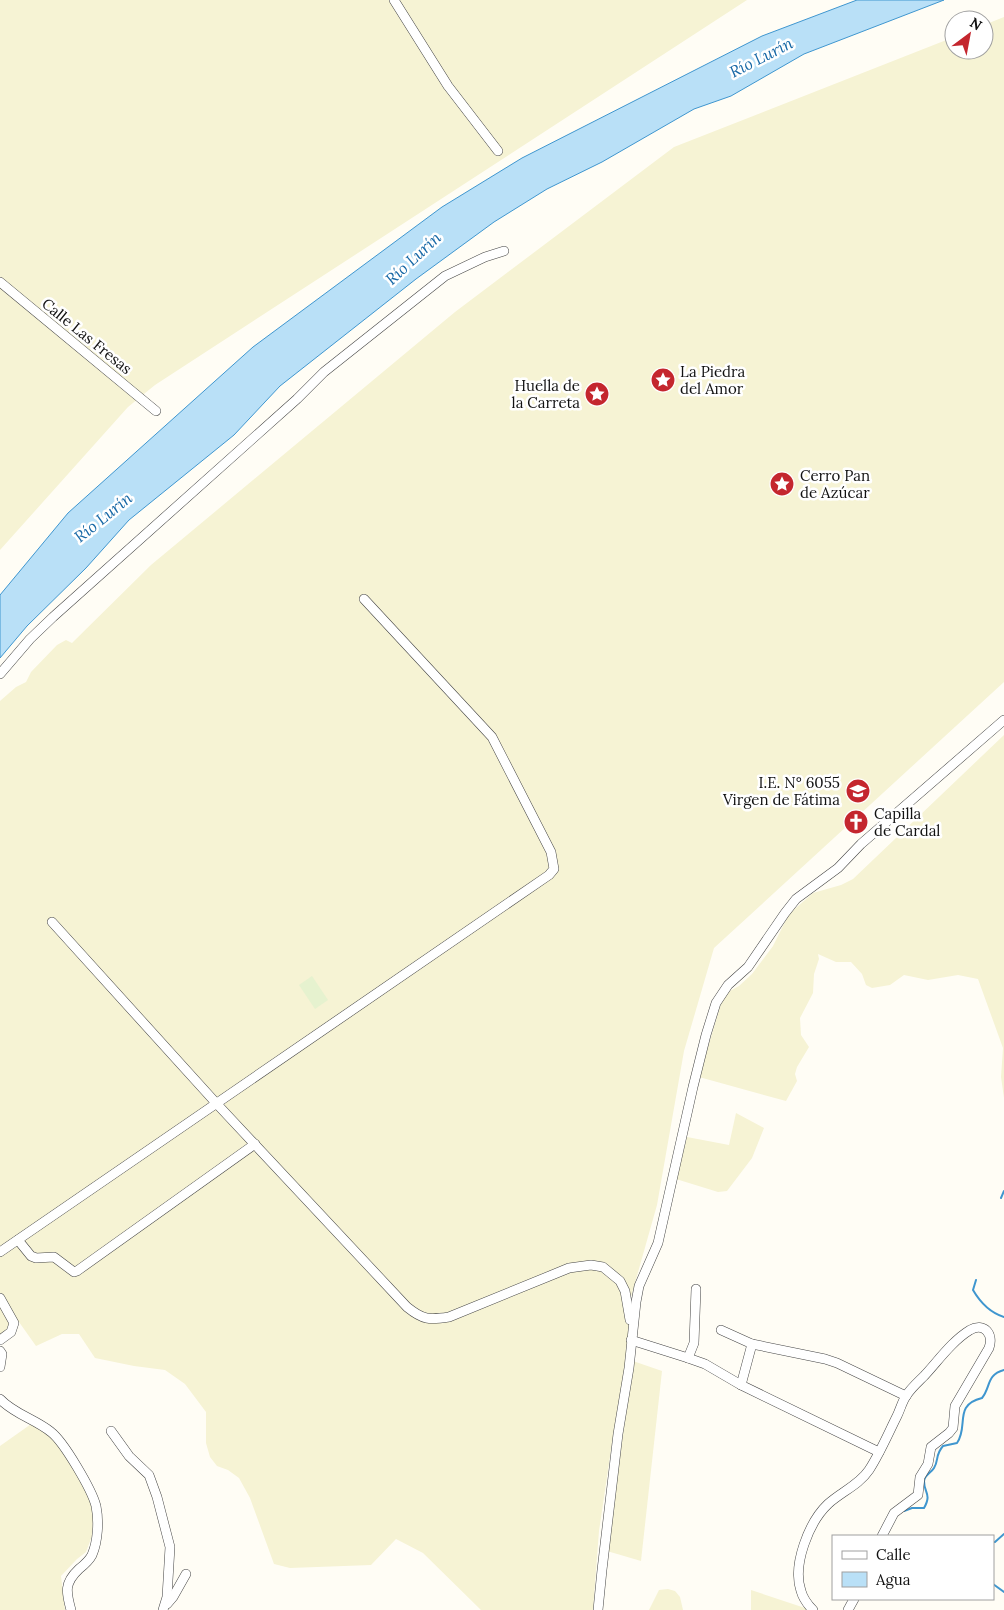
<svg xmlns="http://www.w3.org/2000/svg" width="1004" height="1610" font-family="Lora,serif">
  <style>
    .farmland { fill: #f6f3d4 }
    .pitch { fill: #e6f2cf }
    .water { fill: #b9e0f7; stroke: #3f96cf }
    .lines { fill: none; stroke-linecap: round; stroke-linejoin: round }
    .stream { stroke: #3f96cf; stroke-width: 2 }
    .minor-casing { stroke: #444; stroke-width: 10 }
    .minor { stroke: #fff; stroke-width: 9 }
    .labels { text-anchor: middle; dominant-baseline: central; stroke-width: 5; stroke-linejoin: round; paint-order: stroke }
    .street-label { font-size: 15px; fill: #111; stroke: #fff }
    .poi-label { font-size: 15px; fill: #111; stroke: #fff; text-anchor: start }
    .water-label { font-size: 16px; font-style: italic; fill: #1768a6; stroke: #fff }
  </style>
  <rect width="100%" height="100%" fill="#fffdf5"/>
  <g class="farmland">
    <path d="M 0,0 L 747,0 L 155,385 L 128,407 L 0,550 Z"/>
    <path d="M 1004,17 L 1004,682 L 714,948 L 684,1051 L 657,1205 L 631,1297 L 628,1356 L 612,1443 L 599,1531 L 593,1610 L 481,1610 L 423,1553 L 396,1539 L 371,1565 L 290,1568 L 274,1564 L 250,1498 L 239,1478 L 228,1470 L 217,1466 L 210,1457 L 206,1443 L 206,1412 L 185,1384 L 165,1370 L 134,1366 L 95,1358 L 79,1334 L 62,1334 L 36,1346 L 19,1322 L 0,1336 L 0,701 L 16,687 L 26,682 L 31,672 L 57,645 L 66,640 L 72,643 L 151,565 L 455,312 L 674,147 L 954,37 L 954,50 L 984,50 L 984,25 Z"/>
    <path d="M 1004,735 L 1004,1098 L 1001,1077 L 1003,1048 L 978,979 L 958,975 L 928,980 L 904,975 L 890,985 L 872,988 L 866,985 L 862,974 L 851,962 L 836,962 L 818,954 L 819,959 L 814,974 L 813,993 L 800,1018 L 801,1035 L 809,1047 L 797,1067 L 795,1074 L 797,1081 L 786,1101 L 699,1077 L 723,997 L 728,992 L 739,986 L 752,974 L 773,946 L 789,914 L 813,893 L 841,885 L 853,879 Z"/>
    <path d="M 736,1113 L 764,1128 L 752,1158 L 727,1191 L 718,1192 L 676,1179 L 687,1137 L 729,1145 Z"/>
    <path d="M 633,1361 L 662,1371 L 641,1561 L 607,1551 Z"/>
    <path d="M 34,1422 L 52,1437 L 82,1481 L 89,1497 L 93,1515 L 92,1536 L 86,1552 L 77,1559 L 61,1576 L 65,1610 L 0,1610 L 0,1446 Z"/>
    <path d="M 668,1589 L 675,1591 L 680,1597 L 683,1610 L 649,1610 L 659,1590 Z"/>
    <path d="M 751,1590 L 805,1608 L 807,1610 L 751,1610 Z"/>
  </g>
  <path class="pitch" d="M 312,976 L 328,1000 L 315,1009 L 299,985 Z"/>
  <path class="water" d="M 857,0 L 944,0 L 804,54 L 731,96 L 694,109 L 602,162 L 547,189 L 494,222 L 416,279 L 280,386 L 234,435 L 129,520 L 86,568 L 27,626 L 0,658 L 0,595 L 68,513 L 253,347 L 442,207 L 522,158 L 762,36 Z"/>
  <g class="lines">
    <g class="stream">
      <path d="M 1001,1198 L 1004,1191"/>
      <path d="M 976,1280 L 973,1290 C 980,1302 991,1313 1004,1317"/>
      <path d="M 904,1511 L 912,1508 L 924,1508 C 932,1494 924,1493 924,1481 C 925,1474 931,1473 934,1468 C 939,1460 935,1455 943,1446 L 957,1443 C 969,1426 953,1405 982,1398 C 991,1387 986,1375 1004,1370"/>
      <path d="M 993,1542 L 995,1542 L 1004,1534"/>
      <path d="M 993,1584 L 1004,1592"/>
    </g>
    <defs>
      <g id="minor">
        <path d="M 394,0 L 448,86 L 498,151"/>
        <path d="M 0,282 L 156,411"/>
        <path d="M 0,674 L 30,639 L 53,617 L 297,399 L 324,372 L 445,276 L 485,257 L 504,251"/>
        <path d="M 52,922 L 216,1103 L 407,1307 C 423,1320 429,1320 449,1317 L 569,1268 L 591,1265 L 603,1267 L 620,1281 L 625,1291 L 630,1320"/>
        <path d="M 18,1240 L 31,1256 L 36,1258 L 54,1257 L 74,1272 L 77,1271 L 255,1144"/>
        <path d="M 0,1252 L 549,875 L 554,869 L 551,852 L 492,737 L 364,599"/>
        <path d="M 696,1289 L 694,1343 L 688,1358 L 705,1364 L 741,1385 L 879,1452"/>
        <path d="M 0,1298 L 14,1323 L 11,1332 L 0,1340"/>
        <path d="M 721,1330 L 752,1344 L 825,1359 L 837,1363 L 906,1396"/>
        <path d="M 631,1340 L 688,1358"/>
        <path d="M 0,1351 L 2,1354 L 0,1367"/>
        <path d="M 741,1385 L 752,1344"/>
        <path d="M 0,1399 C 14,1414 35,1419 51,1432 C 64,1442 92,1490 96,1506 C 99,1521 98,1541 92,1555 C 89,1561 84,1565 79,1569 C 64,1583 66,1592 71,1610"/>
        <path d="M 111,1431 L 129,1456 L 149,1475 L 157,1497 L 170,1547 L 167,1597 L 163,1610"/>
        <path d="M 167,1604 L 173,1597 L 186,1574"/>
        <path d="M 598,1610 L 602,1570 L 618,1434 L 629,1368 L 636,1302 L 639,1286 L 658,1243 L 693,1087 L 706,1035 L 716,1003 L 728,985 L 748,967 L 785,913 L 796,899 L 838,868 L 861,844 L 1004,720"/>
        <path d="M 813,1610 C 808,1605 803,1598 801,1591 C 792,1565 809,1522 828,1504 C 841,1492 859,1485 869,1470 C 880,1453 888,1434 897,1416 C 900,1410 902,1402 906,1396 C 911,1388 918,1382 924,1376 C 938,1361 952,1341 970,1330 C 984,1322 994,1334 989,1348 L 955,1406 L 953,1428 L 949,1433 L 931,1447 L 928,1464 L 920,1477 L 918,1495 L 894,1513 L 882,1536"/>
        <path d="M 848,1610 L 854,1599"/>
      </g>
    </defs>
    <use href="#minor" class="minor-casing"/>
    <use href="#minor" class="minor"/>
  </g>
  <defs>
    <symbol id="sight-disc" viewBox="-11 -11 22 22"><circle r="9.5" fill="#c4262e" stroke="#fff"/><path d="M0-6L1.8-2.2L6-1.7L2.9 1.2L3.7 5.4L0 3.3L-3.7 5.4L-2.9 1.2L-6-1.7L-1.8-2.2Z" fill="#fff"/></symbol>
    <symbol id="school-disc" viewBox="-11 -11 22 22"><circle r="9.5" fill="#c4262e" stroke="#fff"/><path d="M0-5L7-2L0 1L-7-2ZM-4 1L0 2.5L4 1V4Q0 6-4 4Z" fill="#fff"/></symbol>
    <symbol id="church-disc" viewBox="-11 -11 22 22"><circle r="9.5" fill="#c4262e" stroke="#fff"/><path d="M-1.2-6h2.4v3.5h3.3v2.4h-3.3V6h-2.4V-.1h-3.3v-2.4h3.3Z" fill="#fff"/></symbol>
  </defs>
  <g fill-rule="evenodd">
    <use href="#sight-disc" x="649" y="366" width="28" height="28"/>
    <use href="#sight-disc" x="583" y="380" width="28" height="28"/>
    <use href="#sight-disc" x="768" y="470" width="28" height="28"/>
    <use href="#school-disc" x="844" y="777" width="28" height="28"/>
    <use href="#church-disc" x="842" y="808" width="28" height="28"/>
  </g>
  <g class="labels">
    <g class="street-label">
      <text transform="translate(87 336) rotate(39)">Calle Las Fresas</text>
    </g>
    <g class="poi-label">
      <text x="680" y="371">La Piedra<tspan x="680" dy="17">del Amor</tspan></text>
      <text x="580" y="385" text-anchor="end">Huella de<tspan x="580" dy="17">la Carreta</tspan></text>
      <text x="800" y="475">Cerro Pan<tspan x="800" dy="17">de Azúcar</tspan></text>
      <text x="840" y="782" text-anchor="end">I.E. N° 6055<tspan x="840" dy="17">Virgen de Fátima</tspan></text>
      <text x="874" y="813">Capilla<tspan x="874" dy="17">de Cardal</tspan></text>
    </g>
    <g class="water-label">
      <text transform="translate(761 57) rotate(-27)">Río Lurín</text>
      <text transform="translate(413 258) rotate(-43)">Río Lurín</text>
      <text transform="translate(103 517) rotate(-39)">Río Lurín</text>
    </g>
  </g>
  <rect x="832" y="1535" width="162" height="65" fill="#ffffff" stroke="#a0a0a0"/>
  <rect x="842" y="1551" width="25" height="8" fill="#ffffff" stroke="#a0a0a0"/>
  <text x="876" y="1560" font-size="15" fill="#111111">Calle</text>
  <rect x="842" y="1572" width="25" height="15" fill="#b9e0f7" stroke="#a0a0a0"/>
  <text x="876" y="1585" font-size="15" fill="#111111">Agua</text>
  <g transform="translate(969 35) rotate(32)"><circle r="24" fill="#ffffff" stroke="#a0a0a0"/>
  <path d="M0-4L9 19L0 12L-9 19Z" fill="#c4262e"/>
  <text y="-8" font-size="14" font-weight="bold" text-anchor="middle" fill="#111111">N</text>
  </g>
</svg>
